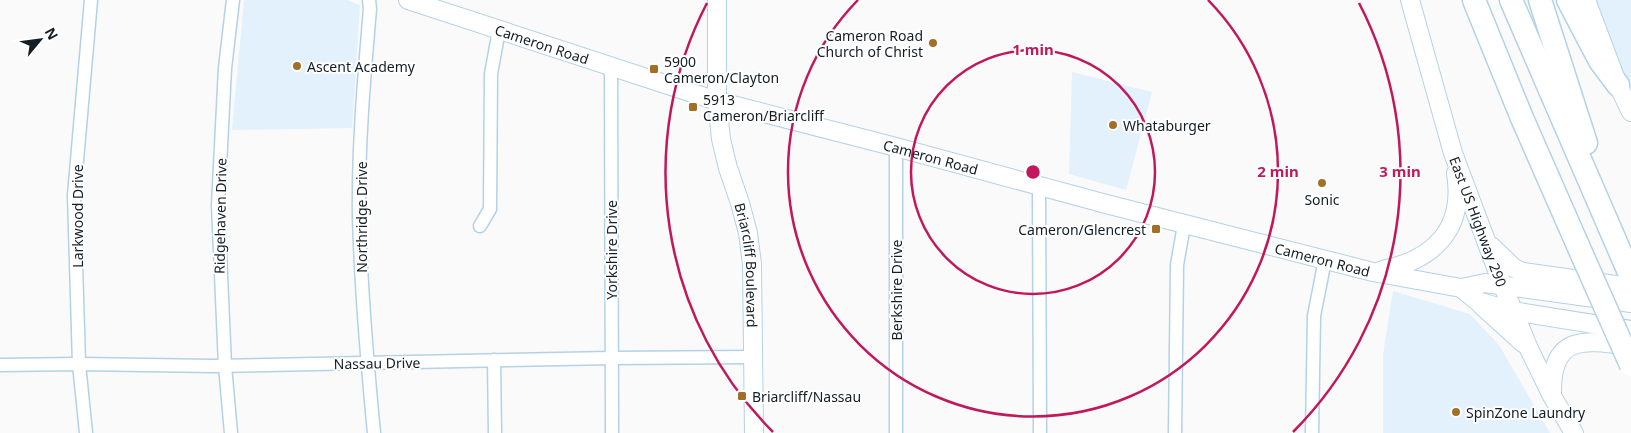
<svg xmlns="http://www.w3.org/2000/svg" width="1631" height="433" font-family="'Noto Sans',sans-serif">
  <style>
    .built { fill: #e2f1fc }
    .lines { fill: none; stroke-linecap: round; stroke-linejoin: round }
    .street-casing { stroke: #b3d2e7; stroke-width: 15 }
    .secondary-casing { stroke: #b3d2e7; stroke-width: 20 }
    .highway-casing { stroke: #b3d2e7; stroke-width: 25 }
    .street { stroke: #fff; stroke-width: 12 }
    .secondary { stroke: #fff; stroke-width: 18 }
    .highway { stroke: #fff; stroke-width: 22 }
    .highway-bridge-casing { stroke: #b3d2e7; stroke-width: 25; stroke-linecap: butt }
    .highway-bridge { stroke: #fff; stroke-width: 22 }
    .ring { fill: none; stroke: #c2185b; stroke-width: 2.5 }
    .poi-dot { fill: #a16f25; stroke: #fff; stroke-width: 2 }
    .labels { text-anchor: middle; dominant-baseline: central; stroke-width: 4; stroke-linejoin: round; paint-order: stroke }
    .poi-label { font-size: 14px; fill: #131e26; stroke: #fff; text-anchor: start }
    .street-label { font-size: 14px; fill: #131e26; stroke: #fff }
    .centre { fill: #c2185b; stroke: #fff; stroke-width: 2.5 }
    .ring-label { font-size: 15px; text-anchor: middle; font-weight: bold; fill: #c2185b; stroke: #fff; stroke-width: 4; stroke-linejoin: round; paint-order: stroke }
  </style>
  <rect width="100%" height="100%" fill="#fafafa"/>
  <g class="built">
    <path d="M 244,0 L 347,0 L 360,5 L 352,128 L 232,130 Z"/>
    <path d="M 1594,0 L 1631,0 L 1631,90 L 1594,1 Z"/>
    <path d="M 1072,72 L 1152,92 L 1126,190 L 1069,174 Z"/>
    <path d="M 1393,291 L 1470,314 L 1499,345 L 1550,433 L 1383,433 L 1383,355 Z"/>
  </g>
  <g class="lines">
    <defs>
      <g id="street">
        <path d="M 369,0 L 370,9 C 364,78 358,148 359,217 C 361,290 367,361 374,433"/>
        <path d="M 611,67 L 612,433"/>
        <path d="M 896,147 L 896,433"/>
        <path d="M 1039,186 L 1040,433"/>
        <path d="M 480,226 L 490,209 L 491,74 L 499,30"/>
        <path d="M 494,360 L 495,433"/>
        <path d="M 0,365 L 79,364 L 214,366 L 612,358 L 754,357"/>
        <path d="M 86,433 L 79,364 L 74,195 L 91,0"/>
        <path d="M 231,433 L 225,366 L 218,205 L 225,68 L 233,0"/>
        <path d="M 1175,433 L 1177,265 L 1184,225"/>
        <path d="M 1312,433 L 1314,316 L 1325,260"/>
      </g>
      <g id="secondary">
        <path id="s1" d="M 408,0 L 717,101 L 896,147 L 1110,205 L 1373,272 L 1461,288 L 1485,283 L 1631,303"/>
        <path id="s2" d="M 717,0 L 717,101 L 721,139 L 728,168 L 740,203 L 748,233 L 752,264 L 754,433"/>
        <path id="s3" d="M 1410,0 L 1453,153 L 1503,286 L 1529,349 L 1552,396 L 1574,433"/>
        <path d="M 1586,0 L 1618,85 L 1631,112"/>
        <path d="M 1491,246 L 1514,268 L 1523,272 L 1631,287"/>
        <path d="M 1382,270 C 1434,260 1465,229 1456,173"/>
        <path d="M 1461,288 L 1477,301 L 1512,311 L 1631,330"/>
        <path d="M 1481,305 L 1523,343"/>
        <path d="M 1552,393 C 1551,333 1586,340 1631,346"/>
      </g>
      <g id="highway">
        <path d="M 1474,0 L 1522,118 L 1583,257"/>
        <path d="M 1511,0 L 1631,277"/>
        <path d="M 1540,0 L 1586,143"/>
        <path d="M 1568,0 L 1600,61 L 1618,85"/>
      </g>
    </defs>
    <use href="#street" class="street-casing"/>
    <use href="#secondary" class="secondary-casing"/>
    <use href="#highway" class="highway-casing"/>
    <use href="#street" class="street"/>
    <use href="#secondary" class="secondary"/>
    <use href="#highway" class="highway"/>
    <defs>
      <path id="highway-bridge" d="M 1583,257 L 1631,365"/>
    </defs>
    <use href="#highway-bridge" class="highway-bridge-casing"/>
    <use href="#highway-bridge" class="highway-bridge"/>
  </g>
  <g class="ring">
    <circle cx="1033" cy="172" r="122"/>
    <path d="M1208 0A245 245 0 1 1 858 0"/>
    <path d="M773 432A367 367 0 0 1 707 3M1359 3A367 367 0 0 1 1293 432"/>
  </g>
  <g class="poi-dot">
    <circle cx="933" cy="43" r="5"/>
    <circle cx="297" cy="66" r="5"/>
    <rect x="649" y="64" width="10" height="10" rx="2.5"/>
    <rect x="688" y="102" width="10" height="10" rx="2.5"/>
    <circle cx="1113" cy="125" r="5"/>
    <circle cx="1322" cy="183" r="5"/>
    <rect x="1151" y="224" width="10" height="10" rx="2.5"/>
    <rect x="737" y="391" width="10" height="10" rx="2.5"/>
    <circle cx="1456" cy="412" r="5"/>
  </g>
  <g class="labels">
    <g class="poi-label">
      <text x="923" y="35" text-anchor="end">Cameron Road<tspan x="923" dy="16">Church of Christ</tspan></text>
      <text x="664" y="61">5900<tspan x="664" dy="16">Cameron/Clayton</tspan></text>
      <text x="307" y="66">Ascent Academy</text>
      <text x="703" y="99">5913<tspan x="703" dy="16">Cameron/Briarcliff</tspan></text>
      <text x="1123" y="125">Whataburger</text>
      <text x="1322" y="199" text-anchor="middle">Sonic</text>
      <text x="1146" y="229" text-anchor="end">Cameron/Glencrest</text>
      <text x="752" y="396">Briarcliff/Nassau</text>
      <text x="1466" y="412">SpinZone Laundry</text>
    </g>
    <g class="street-label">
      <text stroke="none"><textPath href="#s1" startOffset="141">Cameron Road</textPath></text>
      <text stroke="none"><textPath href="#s1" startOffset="546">Cameron Road</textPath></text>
      <text transform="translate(77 216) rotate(-90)">Larkwood Drive</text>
      <text transform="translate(220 216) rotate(-89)">Ridgehaven Drive</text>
      <text transform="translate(361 217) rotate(-90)">Northridge Drive</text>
      <text stroke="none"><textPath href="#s3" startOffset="232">East US Highway 290</textPath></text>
      <text transform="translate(611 250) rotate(-90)">Yorkshire Drive</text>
      <text stroke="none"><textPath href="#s1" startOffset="951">Cameron Road</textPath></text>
      <text stroke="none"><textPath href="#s2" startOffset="269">Briarcliff Boulevard</textPath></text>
      <text transform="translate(896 290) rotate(-90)">Berkshire Drive</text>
      <text transform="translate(377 363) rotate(-1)">Nassau Drive</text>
    </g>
  </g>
  <circle cx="1033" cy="172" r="8" class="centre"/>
  <g class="ring-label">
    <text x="1033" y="55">1 min</text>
    <text x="1278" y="177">2 min</text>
    <text x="1400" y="177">3 min</text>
  </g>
  <g transform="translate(40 40) rotate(61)" stroke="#ffffff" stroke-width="4" paint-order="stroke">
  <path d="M0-4L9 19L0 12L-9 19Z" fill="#131e26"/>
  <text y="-8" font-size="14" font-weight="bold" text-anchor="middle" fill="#131e26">N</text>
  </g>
</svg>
